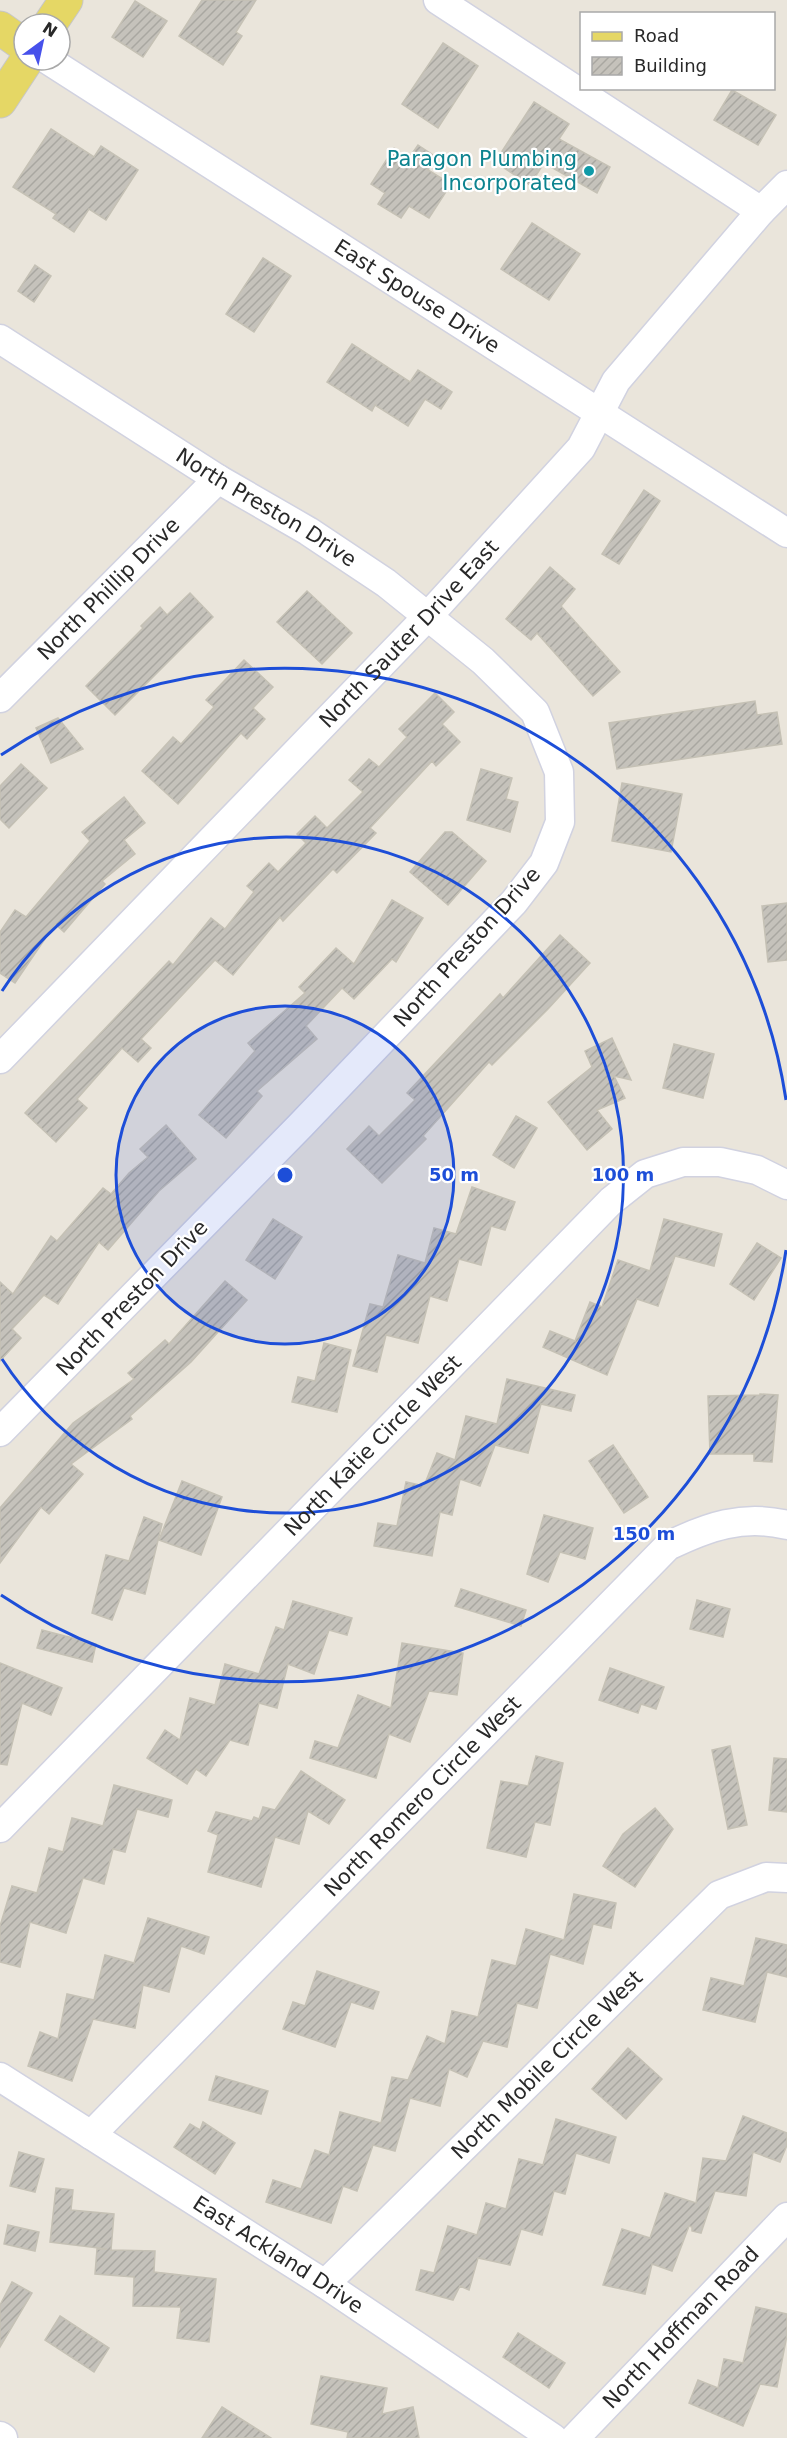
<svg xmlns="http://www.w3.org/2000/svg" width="787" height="2438" font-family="'DejaVu Sans',sans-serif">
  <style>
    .building { fill: url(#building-hatch); stroke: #c5c1b5; stroke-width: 1.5 }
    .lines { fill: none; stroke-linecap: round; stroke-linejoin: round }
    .minor-casing { stroke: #d1d2e0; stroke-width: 31 }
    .major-casing { stroke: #c7c7c7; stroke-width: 35 }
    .minor { stroke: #fff; stroke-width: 28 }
    .major { stroke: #e5d765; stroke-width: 33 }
    .ring { fill: none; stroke: #1d4ed8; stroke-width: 3 }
    .culture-dot { fill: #0f9aa8; stroke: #fff; stroke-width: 2 }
    .labels { text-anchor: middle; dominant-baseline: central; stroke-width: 4.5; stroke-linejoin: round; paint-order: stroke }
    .culture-label { font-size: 21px; fill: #0d838f; stroke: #fff; text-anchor: end }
    .street-label { font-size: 21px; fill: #292929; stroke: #fff }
    .centre { fill: #1d4ed8; stroke: #fff; stroke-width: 3 }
    .ring-label { font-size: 18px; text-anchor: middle; font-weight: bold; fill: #1d4ed8; stroke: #fff; stroke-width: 4.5; stroke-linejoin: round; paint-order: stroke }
  </style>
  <defs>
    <pattern id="building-hatch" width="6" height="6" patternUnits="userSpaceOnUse" patternTransform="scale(1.5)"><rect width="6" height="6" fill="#c5c2bb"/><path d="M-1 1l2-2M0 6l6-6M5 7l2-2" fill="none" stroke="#a9a7a1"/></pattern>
  </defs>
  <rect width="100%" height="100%" fill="#eae5db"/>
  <g class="building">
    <path d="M 202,0 L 256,0 L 236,32 L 242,36 L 223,65 L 179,36 Z"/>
    <path d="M 135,1 L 167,21 L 143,57 L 112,37 Z"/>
    <path d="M 443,43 L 478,66 L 438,128 L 402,104 Z"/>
    <path d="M 732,90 L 776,115 L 758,145 L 714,120 Z"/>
    <path d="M 534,102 L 569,124 L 559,139 L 610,167 L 597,193 L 544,163 L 530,185 L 495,162 Z"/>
    <path d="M 51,129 L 94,157 L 101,146 L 138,170 L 106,220 L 89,209 L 74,232 L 53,218 L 56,214 L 13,187 Z"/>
    <path d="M 418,145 L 436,157 L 428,170 L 451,184 L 429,218 L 409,206 L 401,218 L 378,204 L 385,193 L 371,184 L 394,148 L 409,158 Z"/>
    <path d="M 532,223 L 580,254 L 549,300 L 501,269 Z"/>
    <path d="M 263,258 L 291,276 L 254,332 L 226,314 Z"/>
    <path d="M 35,265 L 51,276 L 34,302 L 18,291 Z"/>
    <path d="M 352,344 L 410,382 L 418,370 L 452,392 L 441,409 L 425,399 L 408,426 L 375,405 L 372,411 L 327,382 Z"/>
    <path d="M 644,490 L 660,501 L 619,564 L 602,554 Z"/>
    <path d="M 550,567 L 575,589 L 561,606 L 620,672 L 593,696 L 537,633 L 531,640 L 506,619 Z"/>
    <path d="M 307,591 L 352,633 L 322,664 L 277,622 Z"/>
    <path d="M 190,593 L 213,617 L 115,715 L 86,686 L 143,628 L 141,626 L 160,607 L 167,615 Z"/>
    <path d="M 244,660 L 273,687 L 253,708 L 265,719 L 247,739 L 241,733 L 178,804 L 142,771 L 173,737 L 181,744 L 214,707 L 206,700 Z"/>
    <path d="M 435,693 L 454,712 L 442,724 L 460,742 L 436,766 L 432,761 L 370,828 L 376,833 L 337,873 L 333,869 L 283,921 L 280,917 L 233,975 L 215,960 L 141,1039 L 151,1048 L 138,1062 L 122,1048 L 77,1099 L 87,1108 L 56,1142 L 25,1113 L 169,961 L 173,965 L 211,918 L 225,929 L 254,892 L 247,886 L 269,863 L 278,872 L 306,843 L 297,834 L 315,816 L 327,828 L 363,792 L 349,780 L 369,759 L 379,767 L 407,737 L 399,729 Z"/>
    <path d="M 755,701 L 757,715 L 777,712 L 782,744 L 617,769 L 609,723 Z"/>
    <path d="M 58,718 L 83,749 L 51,763 L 36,728 Z"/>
    <path d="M 21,764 L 47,788 L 9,828 L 0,819 L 0,786 Z"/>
    <path d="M 481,769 L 512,778 L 506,799 L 518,802 L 510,832 L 467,820 Z"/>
    <path d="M 622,783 L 682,794 L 671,852 L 612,841 Z"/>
    <path d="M 124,797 L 145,823 L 124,840 L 135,854 L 102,881 L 105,884 L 64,932 L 55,924 L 15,983 L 0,973 L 0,932 L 15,910 L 26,917 L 90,841 L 82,832 Z"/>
    <path d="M 445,832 L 452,832 L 486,861 L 448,905 L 410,872 Z"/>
    <path d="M 392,900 L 423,918 L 396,962 L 392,959 L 354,999 L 342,988 L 306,1026 L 317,1039 L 257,1091 L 262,1096 L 226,1138 L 199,1115 L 255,1051 L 248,1043 L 305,993 L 299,987 L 336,948 L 354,964 Z"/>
    <path d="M 787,903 L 787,960 L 768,962 L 762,906 Z"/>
    <path d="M 560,935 L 590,963 L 548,1009 L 492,1065 L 489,1062 L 423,1136 L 426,1139 L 382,1183 L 347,1149 L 369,1126 L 379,1136 L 415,1100 L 407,1093 L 500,994 L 503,998 Z"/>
    <path d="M 612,1038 L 631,1080 L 614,1076 L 625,1098 L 597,1110 L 612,1129 L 587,1150 L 548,1102 L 592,1067 L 585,1051 Z"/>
    <path d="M 674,1044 L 714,1054 L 703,1098 L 663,1088 Z"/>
    <path d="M 516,1116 L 537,1128 L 514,1168 L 493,1155 Z"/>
    <path d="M 166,1125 L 196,1159 L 159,1191 L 108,1250 L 99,1242 L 58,1304 L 44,1295 L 12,1329 L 21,1338 L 0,1361 L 0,1282 L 13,1294 L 51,1236 L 57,1241 L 103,1188 L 111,1194 L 129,1173 L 148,1157 L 140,1149 Z"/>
    <path d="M 472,1187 L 515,1202 L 505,1230 L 491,1226 L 481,1265 L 459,1259 L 447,1301 L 430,1296 L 418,1343 L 386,1335 L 377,1372 L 353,1366 L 370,1304 L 383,1307 L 398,1255 L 425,1263 L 434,1228 L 456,1234 Z"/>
    <path d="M 273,1219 L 302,1237 L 275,1279 L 246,1260 Z"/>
    <path d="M 664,1219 L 722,1234 L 714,1266 L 675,1256 L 658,1306 L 637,1299 L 607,1375 L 543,1347 L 550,1331 L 575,1341 L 590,1302 L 602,1307 L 618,1260 L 650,1271 Z"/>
    <path d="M 757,1243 L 781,1258 L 754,1300 L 730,1284 Z"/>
    <path d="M 225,1281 L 247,1300 L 191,1362 L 130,1416 L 132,1419 L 71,1464 L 83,1474 L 49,1514 L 41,1507 L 0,1563 L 0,1508 L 73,1423 L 134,1379 L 128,1373 L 165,1340 L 169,1344 Z"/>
    <path d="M 324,1343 L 351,1350 L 337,1412 L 292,1402 L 298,1377 L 315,1381 Z"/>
    <path d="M 507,1379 L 575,1395 L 571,1411 L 541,1404 L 528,1453 L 495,1445 L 480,1486 L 460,1479 L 452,1515 L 440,1512 L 432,1556 L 374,1546 L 378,1523 L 397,1526 L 406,1482 L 424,1486 L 437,1453 L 455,1460 L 466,1416 L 497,1424 Z"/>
    <path d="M 760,1394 L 778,1395 L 772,1462 L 754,1461 L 754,1454 L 710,1454 L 708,1396 L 760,1395 Z"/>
    <path d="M 613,1445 L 648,1497 L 624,1513 L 589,1461 Z"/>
    <path d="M 182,1481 L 222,1497 L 201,1555 L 159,1540 Z"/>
    <path d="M 544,1515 L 593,1528 L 585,1559 L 560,1552 L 548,1582 L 527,1574 Z"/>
    <path d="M 144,1517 L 162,1524 L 145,1594 L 124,1588 L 112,1620 L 92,1613 L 106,1555 L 129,1561 Z"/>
    <path d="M 461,1589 L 526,1610 L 521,1626 L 455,1606 Z"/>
    <path d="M 697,1600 L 730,1609 L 723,1637 L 690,1629 Z"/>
    <path d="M 293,1601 L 352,1618 L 347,1635 L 329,1630 L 314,1674 L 288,1664 L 277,1708 L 259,1703 L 248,1745 L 230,1740 L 206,1776 L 196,1769 L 187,1784 L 147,1758 L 165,1730 L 180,1740 L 190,1698 L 215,1705 L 225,1664 L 259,1674 L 276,1627 L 284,1630 Z"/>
    <path d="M 42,1630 L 96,1644 L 92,1662 L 37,1648 Z"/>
    <path d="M 402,1643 L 463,1653 L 457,1695 L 429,1691 L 410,1742 L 389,1734 L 376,1778 L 310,1758 L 315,1741 L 338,1748 L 358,1695 L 391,1708 Z"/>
    <path d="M 0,1663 L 62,1688 L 51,1715 L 22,1703 L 7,1765 L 0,1764 Z"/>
    <path d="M 610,1668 L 664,1687 L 656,1709 L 641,1704 L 638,1713 L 599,1700 Z"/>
    <path d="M 730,1746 L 747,1825 L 728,1829 L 712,1750 Z"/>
    <path d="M 536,1756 L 563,1763 L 550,1825 L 535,1822 L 526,1857 L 487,1848 L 501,1781 L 528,1786 Z"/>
    <path d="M 774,1758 L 787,1759 L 787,1812 L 769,1810 Z"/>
    <path d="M 301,1771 L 345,1800 L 329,1824 L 308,1811 L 299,1844 L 275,1837 L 261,1887 L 208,1872 L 218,1835 L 208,1831 L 216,1812 L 252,1821 L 254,1817 L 259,1819 L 263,1807 L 275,1810 Z"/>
    <path d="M 114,1785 L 172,1800 L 168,1817 L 137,1809 L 125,1852 L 113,1849 L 104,1884 L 83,1878 L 66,1933 L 30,1922 L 20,1967 L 0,1962 L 0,1926 L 12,1886 L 37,1893 L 49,1848 L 63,1852 L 72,1818 L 103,1826 Z"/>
    <path d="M 655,1808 L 673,1829 L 635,1887 L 603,1866 L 623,1834 Z"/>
    <path d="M 574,1894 L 616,1903 L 611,1928 L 593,1924 L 583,1964 L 550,1954 L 537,2008 L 517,2003 L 507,2047 L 483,2041 L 467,2077 L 449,2069 L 440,2106 L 410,2098 L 395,2151 L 373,2145 L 357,2191 L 343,2186 L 331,2223 L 266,2202 L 273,2180 L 301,2189 L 315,2150 L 329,2155 L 340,2112 L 381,2123 L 392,2077 L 408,2080 L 427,2036 L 445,2044 L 452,2011 L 478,2017 L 492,1960 L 516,1966 L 526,1929 L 564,1940 Z"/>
    <path d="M 148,1918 L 209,1937 L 204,1954 L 181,1946 L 169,1992 L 143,1985 L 135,2028 L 93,2019 L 72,2081 L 28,2066 L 40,2032 L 58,2039 L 67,1994 L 94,2000 L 105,1955 L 134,1963 Z"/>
    <path d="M 756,1938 L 787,1945 L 787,1977 L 767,1972 L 755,2022 L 703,2010 L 711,1978 L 744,1986 Z"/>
    <path d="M 317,1971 L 379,1992 L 373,2009 L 351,2002 L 335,2047 L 283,2029 L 293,2002 L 305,2006 Z"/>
    <path d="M 628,2048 L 662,2079 L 626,2119 L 592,2089 Z"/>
    <path d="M 216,2076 L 268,2091 L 261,2114 L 209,2100 Z"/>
    <path d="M 743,2116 L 787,2133 L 787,2145 L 780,2162 L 753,2152 L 746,2196 L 715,2191 L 701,2233 L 692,2231 L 692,2227 L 689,2226 L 672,2271 L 652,2264 L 645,2294 L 603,2285 L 622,2229 L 650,2238 L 665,2193 L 696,2203 L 703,2158 L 726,2161 Z"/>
    <path d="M 556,2119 L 616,2137 L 609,2163 L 576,2153 L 565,2194 L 554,2191 L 542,2235 L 521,2229 L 510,2265 L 478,2258 L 469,2290 L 460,2286 L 453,2300 L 416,2290 L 421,2270 L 434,2273 L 448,2226 L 477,2235 L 486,2203 L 506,2209 L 519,2159 L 543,2165 Z"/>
    <path d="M 203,2122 L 235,2143 L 215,2174 L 174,2147 L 190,2124 L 200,2130 Z"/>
    <path d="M 19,2152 L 44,2159 L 35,2192 L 10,2186 Z"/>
    <path d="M 56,2188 L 73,2190 L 71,2210 L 114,2214 L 111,2250 L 155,2251 L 154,2272 L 216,2279 L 209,2342 L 177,2338 L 181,2307 L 133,2306 L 134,2277 L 95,2274 L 97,2249 L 107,2249 L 50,2242 Z"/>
    <path d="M 8,2225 L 39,2232 L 35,2251 L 4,2244 Z"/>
    <path d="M 12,2282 L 32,2293 L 0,2347 L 0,2305 Z"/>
    <path d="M 756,2307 L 787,2314 L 787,2335 L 777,2387 L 760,2384 L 743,2426 L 689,2403 L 698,2380 L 718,2388 L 724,2359 L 743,2363 Z"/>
    <path d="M 60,2316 L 109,2348 L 94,2372 L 45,2340 Z"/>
    <path d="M 518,2333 L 565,2363 L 549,2388 L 503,2357 Z"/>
    <path d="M 321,2376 L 387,2388 L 382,2414 L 413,2407 L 419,2438 L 347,2438 L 348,2432 L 311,2424 Z"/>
    <path d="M 222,2407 L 271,2438 L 202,2438 Z"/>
  </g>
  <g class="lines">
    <defs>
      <g id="minor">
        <path d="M 438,0 L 761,211"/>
        <path id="s1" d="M 48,60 L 787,533"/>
        <path id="s2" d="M 0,339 L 218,479 L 308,531 L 386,583 L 483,661 L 535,712 L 559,772 L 560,822 L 544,863 L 514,902 L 301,1125 L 0,1432"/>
        <path id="s3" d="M 0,698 L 218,479"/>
        <path id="s4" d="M 0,1059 L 429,615 L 581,448 L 616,381 L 761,211 L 787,185"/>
        <path id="s5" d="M 0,1828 L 611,1201 L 645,1174 L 683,1162 L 720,1162 L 757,1170 L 787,1185"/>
        <path id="s6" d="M 0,2077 L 325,2284 L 553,2438"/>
        <path id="s7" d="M 91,2135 L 668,1546 C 707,1527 743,1514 787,1525"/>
        <path id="s8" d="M 325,2284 L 719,1895 L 766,1877 L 787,1878"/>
        <path d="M 0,2436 L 3,2438"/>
        <path id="s9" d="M 575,2438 L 787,2217"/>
      </g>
      <g id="major">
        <path d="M 50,24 L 66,0"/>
        <path d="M 0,28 L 24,45"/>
        <path d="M 0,101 L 27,60"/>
      </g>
    </defs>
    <use href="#minor" class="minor-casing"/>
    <use href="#major" class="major-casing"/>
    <use href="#minor" class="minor"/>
    <use href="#major" class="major"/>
  </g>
  <circle cx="285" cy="1175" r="169" fill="#1d4ed8" fill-opacity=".12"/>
  <g class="ring">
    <circle cx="285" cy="1175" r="169"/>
    <path d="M2 991A338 338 0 1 1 2 1359"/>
    <path d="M786 1250A507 507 0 0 1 1 1595M1 755A507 507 0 0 1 786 1100"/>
  </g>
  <circle class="culture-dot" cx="589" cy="171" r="6"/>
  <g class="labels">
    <g class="culture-label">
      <text x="577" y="159">Paragon Plumbing<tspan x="577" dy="24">Incorporated</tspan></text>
    </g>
    <g class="street-label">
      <text stroke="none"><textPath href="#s1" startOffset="438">East Spouse Drive</textPath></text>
      <text stroke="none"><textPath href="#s2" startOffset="315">North Preston Drive</textPath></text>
      <text stroke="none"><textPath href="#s3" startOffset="154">North Phillip Drive</textPath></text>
      <text stroke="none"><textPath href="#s4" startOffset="590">North Sauter Drive East</textPath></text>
      <text transform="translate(467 947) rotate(-48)">North Preston Drive</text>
      <text transform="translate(132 1298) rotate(-46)">North Preston Drive</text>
      <text stroke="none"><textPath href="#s5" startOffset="534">North Katie Circle West</textPath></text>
      <text stroke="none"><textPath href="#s7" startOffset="474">North Romero Circle West</textPath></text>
      <text stroke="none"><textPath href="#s8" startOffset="312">North Mobile Circle West</textPath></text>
      <text stroke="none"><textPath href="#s6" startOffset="330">East Ackland Drive</textPath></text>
      <text stroke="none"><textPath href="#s9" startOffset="153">North Hoffman Road</textPath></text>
    </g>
  </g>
  <circle cx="285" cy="1175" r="9" class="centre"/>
  <g class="ring-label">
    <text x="454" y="1181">50 m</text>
    <text x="623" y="1181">100 m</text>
    <text x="644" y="1540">150 m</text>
  </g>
  <rect x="580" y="12" width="195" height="78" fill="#ffffff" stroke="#a9a9a9" stroke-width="1.5"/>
  <rect x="592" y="32" width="30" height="9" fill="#e5d765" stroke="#a9a9a9" stroke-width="1.5"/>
  <text x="634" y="42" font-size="18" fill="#292929">Road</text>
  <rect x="592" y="57" width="30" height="18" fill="url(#building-hatch)" stroke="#a9a9a9" stroke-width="1.5"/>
  <text x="634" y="72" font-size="18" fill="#292929">Building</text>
  <g transform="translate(42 42) rotate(33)"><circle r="28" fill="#ffffff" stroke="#a9a9a9" stroke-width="1.5"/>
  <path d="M0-4.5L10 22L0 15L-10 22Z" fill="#4751eb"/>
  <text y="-9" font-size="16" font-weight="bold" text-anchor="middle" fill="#292929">N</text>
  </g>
</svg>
